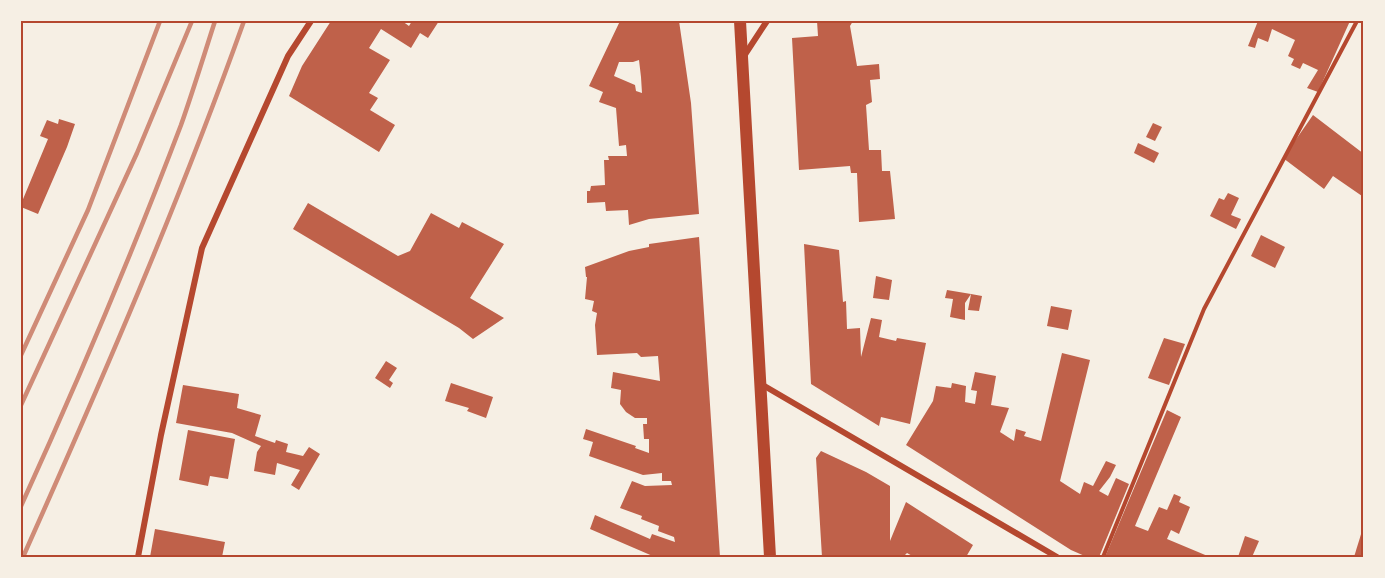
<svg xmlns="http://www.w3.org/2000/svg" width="1385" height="578" font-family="'DejaVu Sans',sans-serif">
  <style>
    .building { fill: #bf614a; fill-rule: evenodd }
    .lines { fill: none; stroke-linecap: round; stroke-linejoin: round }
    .path { stroke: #b5482f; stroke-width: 4 }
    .minor { stroke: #b5482f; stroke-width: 6 }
    .secondary { stroke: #b5482f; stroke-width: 12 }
    .rail { stroke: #cf8b77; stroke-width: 4.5 }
    .neatline { fill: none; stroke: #b5482f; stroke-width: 2 }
  </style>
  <rect width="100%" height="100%" fill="#f6efe4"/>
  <g class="building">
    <path d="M 331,21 L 402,21 L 409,26 L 412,21 L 439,21 L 428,38 L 420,33 L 411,48 L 381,29 L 369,48 L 390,60 L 369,93 L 378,98 L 370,110 L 395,125 L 379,152 L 289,96 L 302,66 Z"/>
    <path d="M 620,21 L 679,21 L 691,103 L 699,214 L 649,219 L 629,225 L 628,210 L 606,211 L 605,202 L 587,203 L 587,191 L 590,191 L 591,186 L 605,185 L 604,160 L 609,160 L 608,156 L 627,156 L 626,145 L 619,146 L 616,108 L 599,102 L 603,92 L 589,86 ZM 639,60 L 641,77 L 642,93 L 636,91 L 635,85 L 614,76 L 619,62 L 633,62 Z"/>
    <path d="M 817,21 L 853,21 L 850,26 L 857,66 L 879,64 L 880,79 L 870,80 L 872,102 L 866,105 L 869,150 L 881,150 L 882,171 L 890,171 L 895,219 L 859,222 L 857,173 L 851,173 L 850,166 L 799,170 L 792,38 L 818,36 Z"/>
    <path d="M 1258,21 L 1350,21 L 1318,92 L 1307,88 L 1318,70 L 1303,63 L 1300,69 L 1291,65 L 1294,59 L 1288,56 L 1295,40 L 1272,29 L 1268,42 L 1258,38 L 1255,48 L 1248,46 Z"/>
    <path d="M 1313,115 L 1364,154 L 1364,193 L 1362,196 L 1333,176 L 1324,189 L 1283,158 Z"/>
    <path d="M 59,119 L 75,124 L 67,147 L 38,214 L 21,207 L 21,204 L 48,139 L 40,136 L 47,120 L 58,124 Z"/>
    <path d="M 1153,123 L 1162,127 L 1155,141 L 1146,137 Z"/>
    <path d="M 1138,143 L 1159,153 L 1154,163 L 1134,153 Z"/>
    <path d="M 1228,193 L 1239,198 L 1231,215 L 1241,219 L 1236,229 L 1210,216 L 1219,198 L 1224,200 Z"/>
    <path d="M 308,203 L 398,256 L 410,251 L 431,213 L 459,228 L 462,222 L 504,244 L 470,298 L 504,318 L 473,339 L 459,328 L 293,229 Z"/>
    <path d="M 1261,235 L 1285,247 L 1275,268 L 1251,256 Z"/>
    <path d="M 699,237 L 720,557 L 655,557 L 590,529 L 595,515 L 650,539 L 652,534 L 675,542 L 674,537 L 658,531 L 659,526 L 641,519 L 642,516 L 620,508 L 632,481 L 645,486 L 672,485 L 671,481 L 662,481 L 662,473 L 643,475 L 589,456 L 593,442 L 583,439 L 586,429 L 636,446 L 635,448 L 649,453 L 649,439 L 644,439 L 643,424 L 647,424 L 647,418 L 635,418 L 626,412 L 620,404 L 621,390 L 611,388 L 613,372 L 660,381 L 658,356 L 641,357 L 637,353 L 597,355 L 595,325 L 597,313 L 592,311 L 594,301 L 585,299 L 587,277 L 586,277 L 585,267 L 629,251 L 649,247 L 649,244 Z"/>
    <path d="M 804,244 L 839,250 L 843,302 L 846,301 L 847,329 L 860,328 L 861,357 L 871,318 L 882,320 L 879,337 L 896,341 L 897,338 L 926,343 L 910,424 L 881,417 L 879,426 L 811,384 Z"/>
    <path d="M 876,276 L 892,280 L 889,300 L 873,298 Z"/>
    <path d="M 947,290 L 971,294 L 982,296 L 979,311 L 968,310 L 971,294 L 965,303 L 965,320 L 950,317 L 953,299 L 945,298 Z"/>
    <path d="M 1051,306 L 1072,310 L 1068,330 L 1047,326 Z"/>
    <path d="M 1164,338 L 1185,344 L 1169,385 L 1148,378 Z"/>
    <path d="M 1062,353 L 1090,360 L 1060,481 L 1080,494 L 1084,482 L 1093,486 L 1106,461 L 1116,465 L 1110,477 L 1099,491 L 1108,496 L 1116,478 L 1129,484 L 1099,557 L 1087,557 L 1071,550 L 906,445 L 933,401 L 936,386 L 951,388 L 952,383 L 966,386 L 965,402 L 975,404 L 977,391 L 971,390 L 975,372 L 996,376 L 991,405 L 1009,408 L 1000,432 L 1014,441 L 1016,429 L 1026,432 L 1024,436 L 1041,441 Z"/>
    <path d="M 386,361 L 397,368 L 389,380 L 393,383 L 390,388 L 375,378 Z"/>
    <path d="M 451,383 L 493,397 L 486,418 L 467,411 L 469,408 L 445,401 Z"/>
    <path d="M 183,385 L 239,394 L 237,408 L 261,415 L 255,436 L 275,443 L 276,440 L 288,444 L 286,452 L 303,456 L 309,447 L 320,454 L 299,490 L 291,485 L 300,470 L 277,463 L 275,475 L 254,471 L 257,452 L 261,446 L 232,433 L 176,423 Z"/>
    <path d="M 1167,410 L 1181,417 L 1135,526 L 1148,531 L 1159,507 L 1167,510 L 1174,494 L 1181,497 L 1179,502 L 1190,507 L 1179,534 L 1171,530 L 1167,539 L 1210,557 L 1105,557 Z"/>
    <path d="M 188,430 L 235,439 L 228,479 L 210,476 L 208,486 L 179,480 Z"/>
    <path d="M 821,451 L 866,472 L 890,486 L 890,541 L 906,502 L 973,545 L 966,557 L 914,557 L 907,553 L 903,557 L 822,557 L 816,458 Z"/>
    <path d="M 155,529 L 225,542 L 222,557 L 199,555 L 198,557 L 150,557 Z"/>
    <path d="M 1362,531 L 1364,532 L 1364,557 L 1354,557 Z"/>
    <path d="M 1245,536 L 1259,541 L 1252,557 L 1238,557 Z"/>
  </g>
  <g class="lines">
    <path class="path" d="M 1103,557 L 1204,309 L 1357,21"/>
    <g class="minor">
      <path d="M 744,56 L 767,21"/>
      <path d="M 761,384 L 1057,557"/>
      <path d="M 138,557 L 161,435 L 202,248 L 288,56 L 311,21"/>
    </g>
    <path class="secondary" d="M 740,21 L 770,557"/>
    <g class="rail">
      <path d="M 21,355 L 88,210 L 160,21"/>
      <path d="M 21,405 L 137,153 L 192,21"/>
      <path d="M 21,506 C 78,381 132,254 181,125 C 193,91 204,55 215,21"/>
      <path d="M 23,557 C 102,380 179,203 244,21"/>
    </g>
  </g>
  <rect width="1385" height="578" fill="none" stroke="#f6efe4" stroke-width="45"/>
  <rect x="22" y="22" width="1340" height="534" class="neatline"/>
</svg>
